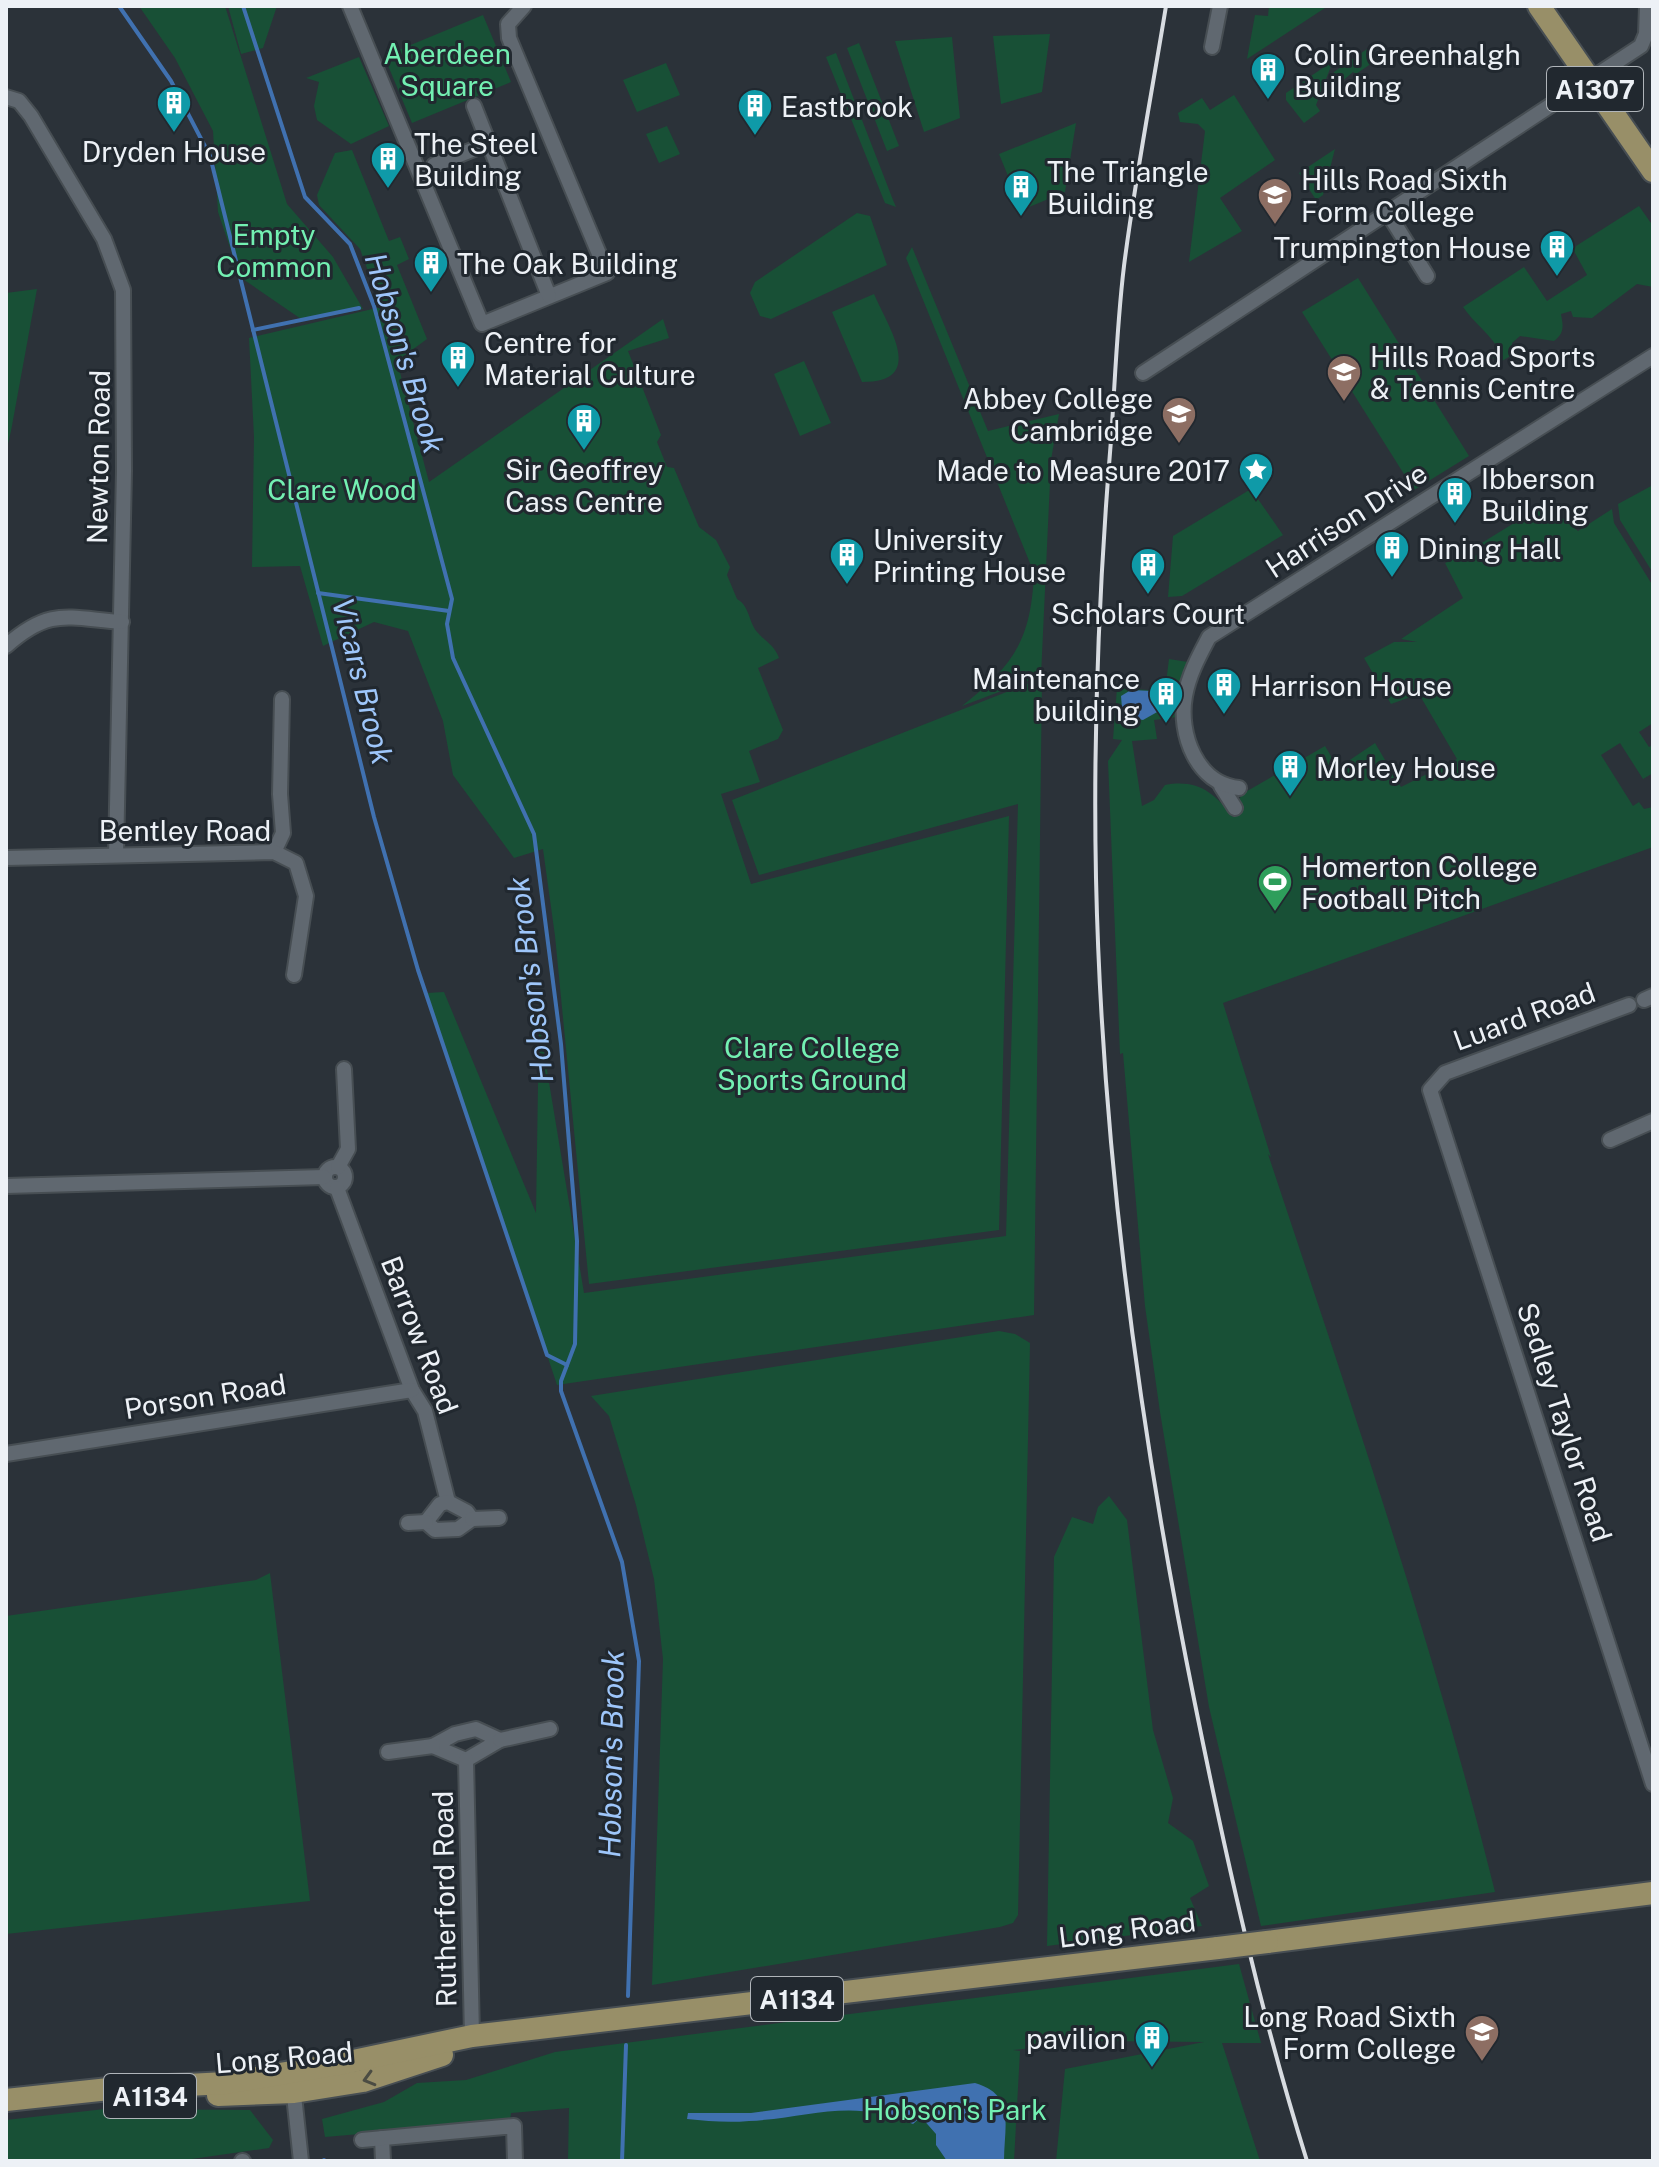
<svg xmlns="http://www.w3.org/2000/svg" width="1659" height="2167" font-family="'Public Sans',sans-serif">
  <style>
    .green { fill: #185036 }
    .water { fill: #4071b0 }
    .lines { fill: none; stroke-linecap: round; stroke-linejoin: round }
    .stream { stroke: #4071b0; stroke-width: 4 }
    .street-casing { stroke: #474e53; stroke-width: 18 }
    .primary-casing { stroke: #474e53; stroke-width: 26 }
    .street { stroke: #606870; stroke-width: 14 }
    .primary { stroke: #988f68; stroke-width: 22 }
    .rail { stroke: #d8dce1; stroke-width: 4 }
    .primary-bridge-casing { stroke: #474e53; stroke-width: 26; stroke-linecap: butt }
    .primary-bridge { stroke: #988f68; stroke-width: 22 }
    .oneway { stroke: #4b4c43 }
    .labels { text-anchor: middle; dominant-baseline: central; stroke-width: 6; stroke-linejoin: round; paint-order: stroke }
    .shield { fill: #21282f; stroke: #b0b5ba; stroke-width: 2 }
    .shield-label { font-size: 26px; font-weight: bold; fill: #edf1f6 }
    .park-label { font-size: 28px; fill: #73f0b2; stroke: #21282f }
    .poi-label { font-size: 28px; fill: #edf1f6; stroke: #21282f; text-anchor: start }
    .street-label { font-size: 28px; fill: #edf1f6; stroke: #21282f }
    .water-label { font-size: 30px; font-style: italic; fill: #9ec6fa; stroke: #21282f }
  </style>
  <rect width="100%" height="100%" fill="#2b3239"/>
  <g class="green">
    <path d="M 139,6 L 225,6 L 287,204 L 333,257 L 363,309 L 304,321 L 240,277 L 218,212 L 213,131 L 175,58 Z"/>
    <path d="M 228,6 L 277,6 L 263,48 L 241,54 Z"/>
    <path d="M 1269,6 L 1328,6 L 1247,59 L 1255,15 L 1268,16 Z"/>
    <path d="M 483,15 L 511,82 L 412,123 L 384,56 Z"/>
    <path d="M 1050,34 L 1042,92 L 1001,104 L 993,36 Z"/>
    <path d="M 952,37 L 960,118 L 924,132 L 895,41 Z"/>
    <path d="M 859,43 L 899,146 L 887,151 L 847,48 Z"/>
    <path d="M 1367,49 L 1375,61 L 1356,74 L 1353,72 L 1326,95 L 1334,72 Z"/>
    <path d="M 836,53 L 893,200 L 896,207 L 885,203 L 826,57 Z"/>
    <path d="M 359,57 L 389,126 L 351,144 L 317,120 L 314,106 L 319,82 L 306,78 Z"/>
    <path d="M 1333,61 L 1316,105 L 1320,111 L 1304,123 L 1286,100 L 1286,93 Z"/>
    <path d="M 666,63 L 680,95 L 637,112 L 623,80 Z"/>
    <path d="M 1234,95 L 1275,160 L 1220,198 L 1242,231 L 1189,262 L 1205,131 L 1198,124 L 1180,122 L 1178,113 L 1202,98 L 1210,110 Z"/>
    <path d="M 1076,123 L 1065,192 L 1022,210 L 999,154 Z"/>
    <path d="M 667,126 L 680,154 L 659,163 L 646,134 Z"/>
    <path d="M 1335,149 L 1323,195 L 1316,200 L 1299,173 Z"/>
    <path d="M 352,150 L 389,241 L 400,237 L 409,259 L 397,265 L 427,339 L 397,361 L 429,482 L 663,319 L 669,338 L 628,351 L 661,435 L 657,442 L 667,467 L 674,468 L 699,527 L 716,540 L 730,567 L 727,575 L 737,599 C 750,606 748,622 758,633 C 767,643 774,645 779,658 L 758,668 L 783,730 L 778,739 L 749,751 L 760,782 L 721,794 L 751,884 L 1009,816 L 999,1230 L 589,1284 L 555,936 L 543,849 L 514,858 L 453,775 L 443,721 L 408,631 L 374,622 L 323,646 L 300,566 L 252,567 L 254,437 L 249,338 L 381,307 L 360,249 L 319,205 L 317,195 L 335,153 Z"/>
    <path d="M 1639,206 L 1653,226 L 1653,287 L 1637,284 L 1592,318 L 1573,317 L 1571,311 L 1561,314 C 1563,325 1565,333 1554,341 L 1520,336 L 1512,343 L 1512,355 L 1497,364 L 1492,355 L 1500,351 C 1491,335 1474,323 1463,307 L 1524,267 L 1547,301 L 1587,275 L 1574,251 L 1576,246 Z"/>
    <path d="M 857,213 L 870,216 L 887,265 L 771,319 L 760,316 L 750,293 L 755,282 Z"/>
    <path d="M 912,247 L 988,431 L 1059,414 L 1051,460 L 1041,676 L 962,706 C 1014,665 1031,640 1034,573 L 906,258 Z"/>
    <path d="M 1358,278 L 1469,456 L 1414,490 L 1302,312 Z"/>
    <path d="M 37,289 L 11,431 L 6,452 L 6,293 Z"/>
    <path d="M 874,294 C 889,329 927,382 862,382 L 832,312 Z"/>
    <path d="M 804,361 L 831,423 L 800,436 L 774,374 Z"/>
    <path d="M 1653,485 L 1653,573 L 1620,520 L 1618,504 Z"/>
    <path d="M 1251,489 L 1283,535 L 1182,596 L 1168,597 L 1173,536 Z"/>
    <path d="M 1542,506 L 1550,508 L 1578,531 L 1612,509 L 1614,523 L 1653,586 L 1653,723 L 1639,732 L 1649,747 L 1653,745 L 1653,773 L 1643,779 L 1620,743 L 1601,755 L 1633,806 L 1639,802 L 1644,809 L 1653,807 L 1653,847 L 1223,1003 L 1271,1157 L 1268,1154 C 1349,1398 1433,1642 1495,1892 L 1261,1926 L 1209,1707 L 1160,1412 L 1145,1306 L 1123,1053 L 1120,1054 L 1108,761 L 1122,740 L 1113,739 L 1117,688 L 1165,691 L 1169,659 L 1188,662 L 1177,696 L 1177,717 L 1154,720 L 1157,739 L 1132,741 L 1142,806 L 1154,800 L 1165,785 C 1197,779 1214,792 1233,817 L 1241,813 L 1237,804 L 1242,794 L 1325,746 L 1338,768 L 1375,743 L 1401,787 L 1457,759 L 1419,694 L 1391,704 L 1364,658 L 1394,642 L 1417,642 L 1401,639 L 1463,598 L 1445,563 L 1457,558 L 1465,561 L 1480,553 L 1480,544 Z"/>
    <path d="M 1042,678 L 1034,1315 L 557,1385 L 427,993 L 444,992 L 536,1213 L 539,1022 L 584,1293 L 1006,1236 L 1018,804 L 759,875 L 732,800 Z"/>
    <path d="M 999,1331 L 1015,1334 L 1030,1343 L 1018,1915 L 1013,1923 L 1000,1927 L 652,1985 L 663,1659 L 654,1579 L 636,1505 L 609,1416 L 591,1396 Z"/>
    <path d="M 1109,1496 L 1127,1520 L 1153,1730 L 1173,1798 L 1168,1823 L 1193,1841 L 1209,1886 L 1190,1898 L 1202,1926 L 1047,1946 L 1054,1557 L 1072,1517 L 1093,1524 L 1098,1507 Z"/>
    <path d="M 270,1573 L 310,1901 L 6,1934 L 6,1616 L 256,1580 Z"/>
    <path d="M 1239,1964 L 1261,2043 L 1222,2043 L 1260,2161 L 1056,2161 L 1065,2069 L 1204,2042 L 1096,2041 L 1013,2050 L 1020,2051 L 1014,2161 L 568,2161 L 569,2108 L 511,2113 L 510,2121 L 325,2137 L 322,2119 L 384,2102 L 417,2083 L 466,2080 L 555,2052 Z"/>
    <path d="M 105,2109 L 250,2110 L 273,2140 L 269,2148 L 178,2161 L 6,2161 L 6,2120 Z"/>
  </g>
  <g class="water">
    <path d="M 1131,690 L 1152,691 L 1159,711 L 1143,720 L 1128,717 L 1122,708 L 1121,696 Z"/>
    <path d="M 975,2083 C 1016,2095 1004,2125 1004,2161 L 947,2161 L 936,2145 L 936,2134 L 921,2117 L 913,2124 C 851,2097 810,2118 749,2121 C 728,2123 707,2121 687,2119 L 688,2113 L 751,2113 Z"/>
  </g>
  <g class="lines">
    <g class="stream">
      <path d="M 119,6 L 171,81 L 210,156 L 374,817 L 418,970 L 547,1355 L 567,1365"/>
      <path d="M 243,6 L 305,197 L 350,244 L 374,306 L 452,599 L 447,624 L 453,658 L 534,834 L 561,1044 L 577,1241 L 575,1344 L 561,1381 L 561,1391 L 622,1562 L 639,1661 L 628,1996"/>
      <path d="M 253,330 L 359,308"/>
      <path d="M 318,593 L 449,611"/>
      <path d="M 324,2160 L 324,2161"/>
      <path d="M 622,2161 L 626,2045"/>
    </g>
    <defs>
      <g id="street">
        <path d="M 350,6 L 482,324 L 607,273 L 509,38 L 508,24 L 524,6"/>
        <path d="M 1212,47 L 1220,6"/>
        <path d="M 6,97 L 19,101 L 31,116 L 104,239 L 123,290 L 124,471 L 116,855"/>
        <path d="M 474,106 L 549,296"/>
        <path d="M 434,165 L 487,144"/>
        <path d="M 1388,213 L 1427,276"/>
        <path d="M 1143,373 L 1641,46 L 1646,34 L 1647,6"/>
        <path d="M 6,646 C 50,607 67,618 122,622"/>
        <path d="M 1221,786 L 1235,808"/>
        <path d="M 1239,788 C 1197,784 1178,734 1185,696 C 1189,674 1199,656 1209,637 L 1653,356"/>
        <path d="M 274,852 L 283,833 L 280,794 L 282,699"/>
        <path d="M 6,858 L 274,852 L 296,863 L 306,896 L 294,975"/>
        <path d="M 1644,1000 L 1653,996"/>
        <path d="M 1629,1005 L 1445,1073 L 1430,1090 L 1653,1784"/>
        <path d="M 1610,1140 L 1653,1121"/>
        <circle cx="335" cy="1177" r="10"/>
        <path d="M 338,1167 L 348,1149 L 344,1069"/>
        <path d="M 6,1186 L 324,1177"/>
        <path d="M 337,1188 L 412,1390 L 425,1411 L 448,1502"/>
        <path d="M 6,1454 L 412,1390"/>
        <path d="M 448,1502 L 467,1512 L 472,1519 L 458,1529 L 435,1530 L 426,1522 L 440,1504 Z"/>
        <path d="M 472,1519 L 499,1518"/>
        <path d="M 408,1523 L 426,1522"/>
        <path d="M 476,1729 L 500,1740 L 466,1760 L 433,1746 L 455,1734 Z"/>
        <path d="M 500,1740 L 550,1729"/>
        <path d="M 388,1752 L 433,1746"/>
        <path d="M 466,1760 L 472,2036"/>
        <path d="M 293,2086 L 301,2161"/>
        <path d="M 382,2138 L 383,2161"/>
        <path d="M 362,2140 L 514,2126 L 515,2161"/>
        <path d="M 242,2161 L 243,2161"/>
      </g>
      <g id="primary">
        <path d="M 1539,6 L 1653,171"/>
        <path d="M 1267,1942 L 1653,1893"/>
        <path d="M 218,2095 L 294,2092 L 363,2081 L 442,2055"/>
        <path d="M 6,2100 L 109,2089 L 226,2083 L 339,2064 L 472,2036 L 1218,1948"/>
      </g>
    </defs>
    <use href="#street" class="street-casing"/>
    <use href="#primary" class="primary-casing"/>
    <use href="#street" class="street"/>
    <use href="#primary" class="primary"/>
    <path class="rail" d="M 1166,6 C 1152,92 1135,179 1124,266 C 1117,323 1115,382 1111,440 C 1099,586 1093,732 1096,878 C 1102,1155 1140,1433 1195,1704 C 1226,1858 1260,2011 1307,2161"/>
    <defs>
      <path id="primary-bridge" d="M 1218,1948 L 1267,1942"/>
    </defs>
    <use href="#primary-bridge" class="primary-bridge-casing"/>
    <use href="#primary-bridge" class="primary-bridge"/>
  </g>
  <defs><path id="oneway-chevron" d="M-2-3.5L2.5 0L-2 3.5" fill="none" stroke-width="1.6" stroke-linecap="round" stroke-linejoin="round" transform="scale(2)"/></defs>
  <use class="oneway" href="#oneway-chevron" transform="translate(369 2079) rotate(164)"/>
  <defs>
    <symbol id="building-pin" viewBox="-11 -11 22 30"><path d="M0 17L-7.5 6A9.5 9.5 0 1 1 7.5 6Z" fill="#0f9aa8" stroke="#21282f"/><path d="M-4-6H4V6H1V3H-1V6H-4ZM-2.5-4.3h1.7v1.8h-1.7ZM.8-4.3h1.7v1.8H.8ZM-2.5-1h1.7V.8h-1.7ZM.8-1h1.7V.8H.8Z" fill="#fff"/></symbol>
    <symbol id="university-pin" viewBox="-11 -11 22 30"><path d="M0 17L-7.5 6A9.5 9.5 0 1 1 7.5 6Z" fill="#8d6e63" stroke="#21282f"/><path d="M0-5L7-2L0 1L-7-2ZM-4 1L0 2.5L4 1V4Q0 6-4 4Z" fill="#fff"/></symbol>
    <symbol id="school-pin" viewBox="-11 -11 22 30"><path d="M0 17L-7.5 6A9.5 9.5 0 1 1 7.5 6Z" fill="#8d6e63" stroke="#21282f"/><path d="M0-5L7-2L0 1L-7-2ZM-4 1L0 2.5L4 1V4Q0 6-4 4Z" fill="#fff"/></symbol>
    <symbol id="sight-pin" viewBox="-11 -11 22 30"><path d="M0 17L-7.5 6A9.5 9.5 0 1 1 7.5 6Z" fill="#0f9aa8" stroke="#21282f"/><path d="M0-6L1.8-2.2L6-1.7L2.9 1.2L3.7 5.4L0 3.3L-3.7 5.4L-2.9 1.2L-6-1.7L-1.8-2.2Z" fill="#fff"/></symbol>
    <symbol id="stadium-pin" viewBox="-11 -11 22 30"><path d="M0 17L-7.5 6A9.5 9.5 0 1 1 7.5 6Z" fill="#2e9e5b" stroke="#21282f"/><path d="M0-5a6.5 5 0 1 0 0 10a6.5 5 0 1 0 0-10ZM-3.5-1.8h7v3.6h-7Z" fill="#fff"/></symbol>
  </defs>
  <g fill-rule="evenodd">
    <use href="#building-pin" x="1248" y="50" width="40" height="54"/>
    <use href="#building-pin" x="154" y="83" width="40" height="54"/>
    <use href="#building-pin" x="735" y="86" width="40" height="54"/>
    <use href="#building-pin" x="368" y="139" width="40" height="54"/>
    <use href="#building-pin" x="1001" y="167" width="40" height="54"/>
    <use href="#university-pin" x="1255" y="175" width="40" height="54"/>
    <use href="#building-pin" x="1537" y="227" width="40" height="54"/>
    <use href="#building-pin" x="411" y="243" width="40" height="54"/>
    <use href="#building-pin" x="438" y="338" width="40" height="54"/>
    <use href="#university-pin" x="1324" y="352" width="40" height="54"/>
    <use href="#school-pin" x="1159" y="394" width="40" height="54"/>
    <use href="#building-pin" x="564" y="401" width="40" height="54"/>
    <use href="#sight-pin" x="1236" y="450" width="40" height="54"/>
    <use href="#building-pin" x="1435" y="474" width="40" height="54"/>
    <use href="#building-pin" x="1372" y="528" width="40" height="54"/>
    <use href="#building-pin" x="827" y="535" width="40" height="54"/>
    <use href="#building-pin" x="1128" y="545" width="40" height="54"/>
    <use href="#building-pin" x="1204" y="665" width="40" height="54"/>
    <use href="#building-pin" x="1146" y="674" width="40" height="54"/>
    <use href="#building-pin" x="1270" y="747" width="40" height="54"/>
    <use href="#stadium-pin" x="1255" y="862" width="40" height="54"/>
    <use href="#university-pin" x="1462" y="2012" width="40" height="54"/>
    <use href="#building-pin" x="1132" y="2018" width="40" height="54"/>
  </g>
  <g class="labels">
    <g class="shield">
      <rect x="1547" y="67" width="96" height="44" rx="6"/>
      <rect x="751" y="1977" width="92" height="44" rx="6"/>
      <rect x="104" y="2074" width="92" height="44" rx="6"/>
    </g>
    <g class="shield-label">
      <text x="1595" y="89">A1307</text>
      <text x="797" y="1999">A1134</text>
      <text x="150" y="2096">A1134</text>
    </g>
    <g class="park-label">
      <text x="447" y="53">Aberdeen<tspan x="447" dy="32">Square</tspan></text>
      <text x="274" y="234">Empty<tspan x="274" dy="32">Common</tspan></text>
      <text x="342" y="489">Clare Wood</text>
      <text x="812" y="1047">Clare College<tspan x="812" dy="32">Sports Ground</tspan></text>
      <text x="955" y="2109">Hobson's Park</text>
    </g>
    <g class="poi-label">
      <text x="1294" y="54">Colin Greenhalgh<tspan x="1294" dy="32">Building</tspan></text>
      <text x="781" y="106">Eastbrook</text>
      <text x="414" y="143">The Steel<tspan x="414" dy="32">Building</tspan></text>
      <text x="174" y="151" text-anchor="middle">Dryden House</text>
      <text x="1047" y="171">The Triangle<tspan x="1047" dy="32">Building</tspan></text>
      <text x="1301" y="179">Hills Road Sixth<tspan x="1301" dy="32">Form College</tspan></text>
      <text x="1531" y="247" text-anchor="end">Trumpington House</text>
      <text x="457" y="263">The Oak Building</text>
      <text x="484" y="342">Centre for<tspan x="484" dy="32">Material Culture</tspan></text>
      <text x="1370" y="356">Hills Road Sports<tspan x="1370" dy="32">&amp; Tennis Centre</tspan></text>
      <text x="1153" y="398" text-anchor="end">Abbey College<tspan x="1153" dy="32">Cambridge</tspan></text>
      <text x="584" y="469" text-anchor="middle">Sir Geoffrey<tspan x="584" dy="32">Cass Centre</tspan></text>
      <text x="1230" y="470" text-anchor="end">Made to Measure 2017</text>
      <text x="1481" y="478">Ibberson<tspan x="1481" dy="32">Building</tspan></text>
      <text x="873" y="539">University<tspan x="873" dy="32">Printing House</tspan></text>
      <text x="1418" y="548">Dining Hall</text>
      <text x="1148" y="613" text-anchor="middle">Scholars Court</text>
      <text x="1140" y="678" text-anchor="end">Maintenance<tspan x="1140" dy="32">building</tspan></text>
      <text x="1250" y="685">Harrison House</text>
      <text x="1316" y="767">Morley House</text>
      <text x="1301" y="866">Homerton College<tspan x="1301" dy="32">Football Pitch</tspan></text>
      <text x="1456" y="2016" text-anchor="end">Long Road Sixth<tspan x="1456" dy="32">Form College</tspan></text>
      <text x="1126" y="2038" text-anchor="end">pavilion</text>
    </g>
    <g class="street-label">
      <text transform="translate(98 457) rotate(-89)">Newton Road</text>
      <text transform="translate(1346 520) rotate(-33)">Harrison Drive</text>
      <text x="185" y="830">Bentley Road</text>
      <text transform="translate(1524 1016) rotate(-20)">Luard Road</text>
      <text transform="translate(420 1335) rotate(69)">Barrow Road</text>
      <text transform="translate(205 1396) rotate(-9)">Porson Road</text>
      <text transform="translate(1565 1422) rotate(72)">Sedley Taylor Road</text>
      <text transform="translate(444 1899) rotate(-91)">Rutherford Road</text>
      <text transform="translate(1127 1929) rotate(-7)">Long Road</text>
      <text transform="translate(284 2057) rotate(-5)">Long Road</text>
    </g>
    <g class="water-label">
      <text transform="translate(405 353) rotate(73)">Hobson's Brook</text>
      <text transform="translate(363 681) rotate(76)">Vicars Brook</text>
      <text transform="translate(530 980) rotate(-97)">Hobson's Brook</text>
      <text transform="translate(611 1754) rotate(-89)">Hobson's Brook</text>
    </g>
  </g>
  <rect width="1659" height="2167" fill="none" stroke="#edf1f6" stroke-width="16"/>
</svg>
